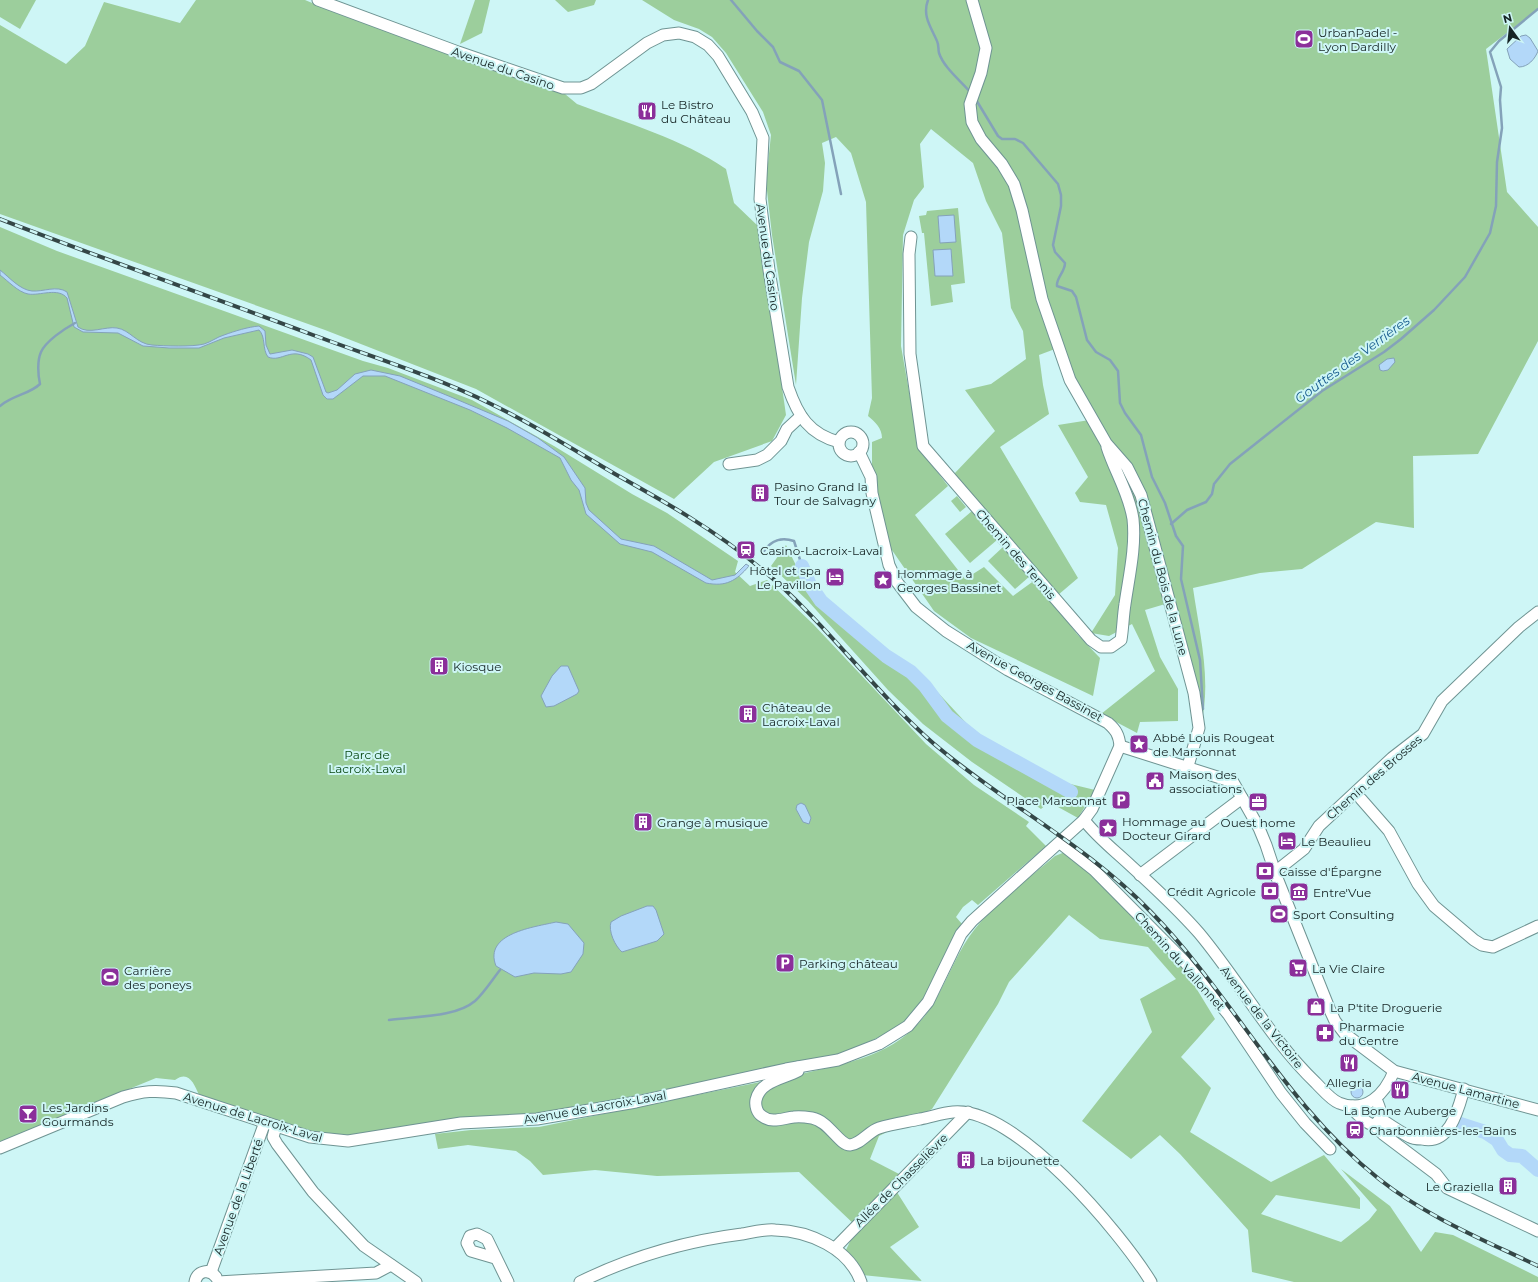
<svg xmlns="http://www.w3.org/2000/svg" width="1538" height="1282" font-family="Montserrat,sans-serif">
  <style>
    .green { fill: #9cce9c }
    .water { fill: #b3d8f9; stroke: #84a2b9 }
    .lines { fill: none; stroke-linecap: round; stroke-linejoin: round }
    .stream { stroke: #84a2b9; stroke-width: 2.5 }
    .river { stroke: #b3d8f9; stroke-width: 14 }
    .minor-casing { stroke: #6f9493; stroke-width: 13 }
    .minor { stroke: #fff; stroke-width: 11 }
    .rail-casing { stroke: #344747; stroke-width: 4 }
    .rail { stroke: #cef6f6; stroke-width: 2.5; stroke-dasharray: 8; stroke-linecap: butt }
    .labels { text-anchor: middle; dominant-baseline: central; stroke-width: 4; stroke-linejoin: round; paint-order: stroke }
    .poi-label { font-size: 12px; fill: #152424; stroke: #cef6f6; text-anchor: start }
    .street-label { font-size: 12px; fill: #152424; stroke: #cef6f6 }
    .park-label { font-size: 12px; fill: #084711; stroke: #cef6f6 }
    .water-label { font-size: 13px; font-style: italic; fill: #195c8e; stroke: #cef6f6 }
  </style>
  <rect width="100%" height="100%" fill="#cef6f6"/>
  <g class="green">
    <path d="M 0,0 L 36,0 L 20,29 L 0,17 Z"/>
    <path d="M 196,0 L 305,0 L 336,13 L 565,94 L 577,104 C 627,123 682,139 726,169 L 734,203 L 759,227 L 786,415 L 772,441 L 714,462 L 674,499 L 476,389 L 325,330 L 0,214 L 0,25 L 66,64 L 85,46 L 104,2 L 180,23 Z"/>
    <path d="M 475,0 L 490,0 L 482,33 L 460,44 Z"/>
    <path d="M 555,0 L 596,0 L 594,5 L 568,12 Z"/>
    <path d="M 642,0 L 1538,0 L 1538,9 L 1486,49 L 1507,192 L 1538,227 L 1538,341 L 1478,454 L 1413,456 L 1414,528 L 1376,522 L 1302,569 L 1260,573 L 1193,588 C 1199,631 1212,680 1201,724 L 1172,602 L 1145,610 L 1160,657 L 1178,689 L 1178,721 L 1140,722 L 1137,733 L 1101,714 L 1155,671 L 1132,624 L 1109,636 L 1091,633 L 1115,595 L 1118,548 L 1106,505 L 1080,502 L 1075,493 L 1088,477 L 1058,425 L 1096,419 L 1073,380 L 1063,346 L 1039,355 L 1043,385 L 1049,414 L 1000,447 L 1078,578 L 1058,595 L 954,474 L 995,431 L 965,390 L 991,384 L 1026,359 L 1023,331 L 1011,308 L 1002,233 L 986,201 L 973,163 L 931,129 L 920,144 L 924,187 L 914,200 L 903,235 L 901,346 L 919,448 L 948,486 L 915,515 L 965,579 L 984,567 L 1013,596 L 1035,580 L 1077,634 L 1100,658 L 1093,696 L 971,638 L 934,611 L 885,540 L 872,470 L 872,442 L 882,438 C 882,428 875,422 868,416 L 872,398 L 866,202 L 851,153 L 836,137 L 822,143 L 825,163 L 823,191 L 809,242 L 802,298 L 796,385 L 772,235 L 766,182 L 771,135 L 763,112 L 726,53 L 712,37 L 699,29 L 674,20 Z"/>
    <path d="M 958,208 L 965,283 L 951,285 L 953,302 L 931,306 L 924,233 L 922,233 L 919,216 L 926,215 L 927,211 Z"/>
    <path d="M 0,227 L 57,251 L 363,361 L 388,368 L 472,400 L 554,446 L 632,494 L 667,513 L 738,561 L 735,572 L 750,586 L 767,580 L 813,624 L 926,744 L 974,785 L 1029,822 L 1026,826 L 1046,846 L 978,905 L 972,900 L 963,907 L 956,917 L 962,924 L 924,1000 L 911,1016 L 894,1030 L 840,1055 L 522,1118 L 345,1138 L 318,1136 L 284,1122 L 250,1113 L 199,1095 C 194,1084 189,1070 175,1080 L 156,1078 L 0,1142 Z"/>
    <path d="M 957,496 L 966,507 L 960,512 L 951,501 Z"/>
    <path d="M 972,511 L 997,540 L 970,563 L 945,534 Z"/>
    <path d="M 786,545 L 812,598 L 888,662 L 930,684 L 982,740 L 1054,780 L 1095,790 L 1078,818 L 1049,802 L 1041,809 L 972,762 L 923,724 L 888,690 L 808,601 L 771,566 Z"/>
    <path d="M 1004,546 L 1030,576 L 1015,589 L 988,561 Z"/>
    <path d="M 1065,852 L 1102,883 L 1182,965 L 1215,1019 L 1181,1057 L 1211,1088 L 1190,1132 L 1271,1182 L 1324,1155 L 1360,1198 L 1360,1209 L 1276,1195 L 1261,1214 L 1341,1242 L 1369,1220 L 1377,1210 L 1341,1169 L 1390,1206 L 1421,1252 L 1435,1232 L 1453,1235 L 1538,1277 L 1538,1282 L 1294,1282 L 1252,1272 L 1248,1230 L 1180,1154 L 1160,1135 L 1131,1159 L 1082,1121 L 1152,1032 L 1140,999 L 1176,979 L 1148,947 L 1100,939 L 1069,915 L 1009,982 L 998,1004 L 932,1109 L 879,1136 L 870,1159 L 901,1175 L 893,1186 L 919,1227 L 890,1247 L 922,1281 L 862,1275 L 845,1252 L 857,1227 L 799,1172 L 657,1176 L 595,1170 L 543,1175 L 530,1161 L 516,1151 L 468,1145 L 438,1149 L 435,1134 L 471,1130 L 539,1127 L 805,1073 C 858,1061 905,1052 935,1001 C 947,980 956,956 969,937 C 991,905 1026,881 1055,856 Z"/>
  </g>
  <g class="water">
    <path d="M 1526,35 L 1530,38 L 1538,51 C 1535,59 1528,67 1519,67 L 1510,59 L 1507,49 L 1521,36 Z"/>
    <path d="M 954,215 L 956,242 L 940,243 L 938,216 Z"/>
    <path d="M 951,249 L 953,276 L 935,276 L 933,250 Z"/>
    <path d="M 0,270 C 9,277 20,290 32,291 C 43,292 57,285 67,292 L 78,327 C 89,335 105,326 117,328 C 130,330 137,344 152,345 C 164,346 193,347 204,344 C 211,342 217,337 224,335 C 235,331 248,327 259,326 L 265,331 L 266,345 L 270,354 L 292,350 L 308,354 L 313,357 L 326,392 L 328,393 L 337,390 L 355,374 L 371,370 L 400,376 L 451,397 L 508,421 L 538,438 L 564,457 L 585,488 L 586,503 L 589,510 L 621,539 L 654,546 L 712,580 L 735,575 L 746,564 L 749,566 C 736,581 726,587 706,583 L 652,552 L 620,544 L 586,514 L 579,490 L 571,480 L 560,458 L 507,428 L 470,410 L 385,376 L 363,376 L 333,399 L 327,399 L 323,395 L 311,360 C 291,345 282,363 268,357 C 262,349 266,337 259,330 L 224,338 L 199,348 L 169,348 L 143,346 L 118,333 L 83,332 L 74,327 L 67,298 C 58,287 40,296 28,294 C 18,292 8,281 0,275 Z"/>
    <path d="M 1394,358 L 1395,362 L 1388,370 L 1383,371 L 1380,370 L 1379,365 L 1387,359 Z"/>
    <path d="M 561,666 L 568,666 L 579,691 L 577,694 L 554,706 L 546,707 L 541,696 L 552,676 Z"/>
    <path d="M 801,803 L 805,805 L 811,818 L 809,824 L 803,822 L 796,809 L 797,805 Z"/>
    <path d="M 647,906 L 653,906 L 656,910 L 664,934 L 657,941 L 622,952 C 615,946 608,931 611,922 L 621,916 Z"/>
    <path d="M 556,922 L 568,924 L 584,943 L 583,954 L 571,972 L 561,974 L 534,973 L 515,977 L 496,966 C 483,933 535,927 556,922 Z"/>
    <circle cx="1357" cy="1092" r="6"/>
  </g>
  <g class="lines">
    <g class="stream">
      <path d="M 731,0 L 757,31 L 773,47 L 780,62 L 799,71 L 822,100 L 841,194"/>
      <path d="M 928,0 C 922,16 931,27 937,41 C 939,45 938,49 939,53 C 944,68 961,81 971,93"/>
      <path d="M 975,98 L 998,136 L 1002,139 L 1015,139 L 1023,143 L 1058,184 L 1061,195 L 1061,206 L 1053,245 L 1055,252 L 1065,263 C 1065,272 1056,278 1057,286 L 1072,291 L 1076,297 L 1087,340 L 1096,352 L 1110,360 L 1118,371 L 1120,403 L 1125,413 L 1141,435 L 1152,477 L 1165,503 L 1176,536 L 1183,546 L 1181,579 L 1200,660 L 1203,709"/>
      <path d="M 0,406 C 13,395 30,394 40,384 C 38,375 37,361 41,352 C 46,341 64,329 75,323"/>
      <path d="M 1171,524 L 1187,510 L 1206,502 L 1212,494 L 1214,484 L 1230,464 L 1322,391 L 1384,352 L 1401,339 L 1434,310 L 1465,277 L 1490,233 L 1496,206 L 1497,162 L 1502,128 L 1500,100 L 1501,87 L 1490,52 L 1499,41 L 1538,9"/>
      <path d="M 764,551 C 771,540 782,537 794,541 L 802,566"/>
      <path d="M 389,1020 C 414,1016 455,1018 475,1001 C 484,993 492,980 500,970"/>
    </g>
    <g class="river">
      <path d="M 802,566 L 810,585 L 821,601 L 886,656 L 911,672 L 925,686 L 947,716 L 977,740 L 1071,792"/>
      <path d="M 1454,1122 L 1485,1132 L 1497,1140 L 1503,1150 L 1510,1155 L 1522,1156 L 1538,1170"/>
    </g>
    <defs>
      <g id="minor">
        <path d="M 318,0 L 458,52 L 563,88 L 581,88 L 591,84 L 647,43 L 663,35 L 679,33 L 695,37 L 708,45 L 718,56 L 752,112 L 763,138 L 760,199 L 769,270 L 788,387 C 798,416 809,434 839,442"/>
        <path d="M 972,0 L 986,48 L 981,73 L 970,104 L 972,122 L 981,139 L 1002,164 L 1014,184 L 1022,210 L 1042,299 L 1070,380 L 1106,443 L 1127,467 L 1141,495 L 1194,693 L 1199,728 L 1188,766"/>
        <path d="M 911,237 L 909,254 L 910,354 L 923,446 L 1091,640 L 1101,647 L 1111,647 L 1121,640 C 1123,628 1123,616 1125,604 C 1129,576 1136,547 1133,519 C 1129,493 1115,472 1107,447"/>
        <circle cx="851" cy="444" r="12"/>
        <path d="M 729,464 L 757,460 L 767,455 L 781,441 L 787,429 L 801,416"/>
        <path d="M 1120,746 L 1233,782 L 1259,828 L 1266,845 L 1277,878 L 1329,1008 L 1335,1021 L 1345,1034 L 1394,1071 L 1538,1110"/>
        <path d="M 1361,799 L 1389,831 L 1418,884 L 1434,906 L 1474,940 L 1482,945 L 1493,947 L 1538,926"/>
        <path d="M 1084,820 C 1097,837 1114,850 1130,865 C 1153,886 1178,909 1199,933 C 1240,982 1270,1039 1316,1083 C 1323,1090 1331,1100 1339,1103 C 1366,1114 1385,1094 1394,1071"/>
        <path d="M 1060,843 L 1094,870 L 1184,961 L 1228,1014 L 1281,1093 L 1305,1123 L 1330,1149"/>
        <path d="M 1275,871 L 1280,868 L 1304,849 L 1319,826 L 1392,758 L 1423,734 L 1442,701 L 1519,627 L 1538,612"/>
        <path d="M 1140,875 L 1242,798"/>
        <path d="M 798,1067 L 798,1071 C 783,1079 760,1081 756,1100 C 755,1106 757,1113 762,1116 C 772,1124 783,1118 794,1117 C 800,1116 806,1117 812,1118 C 829,1121 839,1145 850,1145 C 861,1144 869,1131 879,1128 C 892,1124 906,1122 920,1119 C 931,1117 942,1113 953,1112 C 1015,1106 1121,1233 1151,1282"/>
        <path d="M 1376,1099 C 1380,1109 1384,1115 1376,1124"/>
        <path d="M 1353,1106 L 1353,1110 C 1360,1116 1366,1124 1374,1125"/>
        <path d="M 1381,1119 C 1390,1125 1400,1132 1410,1137 C 1413,1139 1418,1139 1422,1139 C 1450,1145 1458,1110 1464,1089"/>
        <path d="M 1374,1125 L 1383,1134 L 1436,1174 L 1447,1188 L 1538,1231"/>
        <path d="M 276,1126 L 273,1137 L 277,1144 L 313,1192 L 364,1246 L 416,1282"/>
        <path d="M 0,1148 L 123,1097 C 143,1091 155,1090 176,1093 L 310,1137 L 348,1141 L 461,1123 L 537,1119 L 636,1102 L 786,1069 L 838,1060 L 879,1044 L 908,1026 L 928,1002 L 961,934 L 972,921 L 1084,820 L 1092,809 L 1120,746 C 1119,735 1116,730 1108,723 L 1008,670 L 946,631 L 916,607 L 897,582 L 889,565 L 872,493 L 871,477 L 859,452"/>
        <path d="M 835,1248 L 968,1112"/>
        <path d="M 495,1258 L 471,1251 L 467,1243 L 470,1236 L 477,1234 L 487,1239 L 508,1282"/>
        <path d="M 211,1272 L 265,1122"/>
        <path d="M 195,1282 C 197,1271 209,1268 216,1277"/>
        <path d="M 218,1282 L 376,1273 L 391,1265"/>
        <path d="M 580,1282 C 631,1257 686,1241 742,1234 C 753,1232 765,1229 775,1230 C 809,1231 849,1248 861,1282"/>
      </g>
    </defs>
    <use href="#minor" class="minor-casing"/>
    <use href="#minor" class="minor"/>
    <defs>
      <path id="rail" d="M 0,219 C 104,259 209,296 313,335 C 372,357 434,376 491,404 C 533,424 574,450 615,474 C 665,502 715,530 759,567 C 823,619 871,688 933,743 C 1003,803 1087,845 1151,912 C 1233,996 1286,1106 1379,1179 C 1427,1217 1484,1240 1538,1266"/>
    </defs>
    <use href="#rail" class="rail-casing"/>
    <use href="#rail" class="rail"/>
  </g>
  <defs>
    <symbol id="stadium-square" viewBox="-11 -11 22 22"><rect x="-9" y="-9" width="18" height="18" rx="4" fill="#8b2f9a" stroke="#cef6f6"/><path d="M0-5a6.5 5 0 1 0 0 10a6.5 5 0 1 0 0-10ZM-3.5-1.8h7v3.6h-7Z" fill="#fff"/></symbol>
    <symbol id="restaurant-square" viewBox="-11 -11 22 22"><rect x="-9" y="-9" width="18" height="18" rx="4" fill="#8b2f9a" stroke="#cef6f6"/><path d="M-5-6h1v4h1v-4h1v4h1v-4h1v5L-1.5 .5V6h-2V.5L-5-1ZM5-6V6H3V1.5H1.5Q1.5-4 5-6Z" fill="#fff"/></symbol>
    <symbol id="building-square" viewBox="-11 -11 22 22"><rect x="-9" y="-9" width="18" height="18" rx="4" fill="#8b2f9a" stroke="#cef6f6"/><path d="M-4-6H4V6H1V3H-1V6H-4ZM-2.5-4.3h1.7v1.8h-1.7ZM.8-4.3h1.7v1.8H.8ZM-2.5-1h1.7V.8h-1.7ZM.8-1h1.7V.8H.8Z" fill="#fff"/></symbol>
    <symbol id="station-square" viewBox="-11 -11 22 22"><rect x="-9" y="-9" width="18" height="18" rx="4" fill="#8b2f9a" stroke="#cef6f6"/><path d="M-3-6H3Q5-6 5-4V2Q5 4 3 4L4.5 6H3L1.5 4h-3L-3 6H-4.5L-3 4Q-5 4-5 2V-4Q-5-6-3-6ZM-3.5-4v3h7v-3ZM-3.5 1v1.5H-2V1ZM2 1v1.5H3.5V1Z" fill="#fff"/></symbol>
    <symbol id="hotel-square" viewBox="-11 -11 22 22"><rect x="-9" y="-9" width="18" height="18" rx="4" fill="#8b2f9a" stroke="#cef6f6"/><path d="M-6-4.5h1.5V1H6V5H4.5V3h-9V5H-6ZM-4 0a1.8 1.8 0 1 1 3.6 0ZM.5 0V-2.5h3Q6-2.5 6 0Z" fill="#fff"/></symbol>
    <symbol id="sight-square" viewBox="-11 -11 22 22"><rect x="-9" y="-9" width="18" height="18" rx="4" fill="#8b2f9a" stroke="#cef6f6"/><path d="M0-6L1.8-2.2L6-1.7L2.9 1.2L3.7 5.4L0 3.3L-3.7 5.4L-2.9 1.2L-6-1.7L-1.8-2.2Z" fill="#fff"/></symbol>
    <symbol id="civic-square" viewBox="-11 -11 22 22"><rect x="-9" y="-9" width="18" height="18" rx="4" fill="#8b2f9a" stroke="#cef6f6"/><path d="M-.6-6.5H3V-4.5H.6V-3L4-1V1h2V6H-6V1h2V-1L-.6-3ZM-1.2 2.5V6h2.4V2.5Z" fill="#fff"/></symbol>
    <symbol id="parking-square" viewBox="-11 -11 22 22"><rect x="-9" y="-9" width="18" height="18" rx="4" fill="#8b2f9a" stroke="#cef6f6"/><path d="M-3.5-5.5H1a3.5 3.5 0 0 1 0 7H-1V5.5H-3.5ZM-1-3.4V-.6H.8a1.4 1.4 0 0 0 0-2.8Z" fill="#fff"/></symbol>
    <symbol id="office-square" viewBox="-11 -11 22 22"><rect x="-9" y="-9" width="18" height="18" rx="4" fill="#8b2f9a" stroke="#cef6f6"/><path d="M-6-3h4V-5.5h4V-3h4V5H-6ZM-1-4.5V-3h2v-1.5ZM-6 0V1H6V0Z" fill="#fff"/></symbol>
    <symbol id="bank-square" viewBox="-11 -11 22 22"><rect x="-9" y="-9" width="18" height="18" rx="4" fill="#8b2f9a" stroke="#cef6f6"/><path d="M-6-4H6V4H-6ZM0-2.3a2.3 2.3 0 1 0 0 4.6a2.3 2.3 0 1 0 0-4.6Z" fill="#fff"/></symbol>
    <symbol id="museum-square" viewBox="-11 -11 22 22"><rect x="-9" y="-9" width="18" height="18" rx="4" fill="#8b2f9a" stroke="#cef6f6"/><path d="M0-6L6-3V-2H-6V-3ZM-5-1h2V3h-2ZM-1-1h2V3h-2ZM3-1h2V3H3ZM-6 4H6V6H-6Z" fill="#fff"/></symbol>
    <symbol id="supermarket-square" viewBox="-11 -11 22 22"><rect x="-9" y="-9" width="18" height="18" rx="4" fill="#8b2f9a" stroke="#cef6f6"/><path d="M-6-5.5h2.5l.6 2H6L4.5 2H-2.5L-4.4-4H-6ZM-1.5 3.2a1.3 1.3 0 1 0 .1 0ZM3 3.2a1.3 1.3 0 1 0 .1 0Z" fill="#fff"/></symbol>
    <symbol id="shop-square" viewBox="-11 -11 22 22"><rect x="-9" y="-9" width="18" height="18" rx="4" fill="#8b2f9a" stroke="#cef6f6"/><path d="M-5-2.5h2.3a2.7 3.5 0 0 1 5.4 0H5L5.5 6h-11ZM-1.5-2.5h3a1.5 2.3 0 0 0-3 0Z" fill="#fff"/></symbol>
    <symbol id="pharmacy-square" viewBox="-11 -11 22 22"><rect x="-9" y="-9" width="18" height="18" rx="4" fill="#8b2f9a" stroke="#cef6f6"/><path d="M-2-6h4v4h4v4h-4v4h-4v-4h-4v-4h4Z" fill="#fff"/></symbol>
    <symbol id="bar-square" viewBox="-11 -11 22 22"><rect x="-9" y="-9" width="18" height="18" rx="4" fill="#8b2f9a" stroke="#cef6f6"/><path d="M-6-5H6L.8 .8V4.5H3.5V6h-7V4.5H-.8V.8Z" fill="#fff"/></symbol>
  </defs>
  <g fill-rule="evenodd">
    <use href="#stadium-square" x="1293" y="28" width="22" height="22"/>
    <use href="#restaurant-square" x="636" y="100" width="22" height="22"/>
    <use href="#building-square" x="749" y="482" width="22" height="22"/>
    <use href="#station-square" x="735" y="539" width="22" height="22"/>
    <use href="#hotel-square" x="824" y="566" width="22" height="22"/>
    <use href="#sight-square" x="872" y="569" width="22" height="22"/>
    <use href="#building-square" x="428" y="655" width="22" height="22"/>
    <use href="#building-square" x="737" y="703" width="22" height="22"/>
    <use href="#sight-square" x="1128" y="733" width="22" height="22"/>
    <use href="#civic-square" x="1144" y="770" width="22" height="22"/>
    <use href="#parking-square" x="1110" y="789" width="22" height="22"/>
    <use href="#office-square" x="1247" y="791" width="22" height="22"/>
    <use href="#building-square" x="632" y="811" width="22" height="22"/>
    <use href="#sight-square" x="1097" y="817" width="22" height="22"/>
    <use href="#hotel-square" x="1276" y="830" width="22" height="22"/>
    <use href="#bank-square" x="1254" y="860" width="22" height="22"/>
    <use href="#bank-square" x="1259" y="880" width="22" height="22"/>
    <use href="#museum-square" x="1288" y="881" width="22" height="22"/>
    <use href="#stadium-square" x="1268" y="903" width="22" height="22"/>
    <use href="#parking-square" x="774" y="952" width="22" height="22"/>
    <use href="#supermarket-square" x="1287" y="957" width="22" height="22"/>
    <use href="#stadium-square" x="99" y="966" width="22" height="22"/>
    <use href="#shop-square" x="1305" y="996" width="22" height="22"/>
    <use href="#pharmacy-square" x="1314" y="1022" width="22" height="22"/>
    <use href="#restaurant-square" x="1338" y="1052" width="22" height="22"/>
    <use href="#restaurant-square" x="1389" y="1079" width="22" height="22"/>
    <use href="#bar-square" x="17" y="1103" width="22" height="22"/>
    <use href="#station-square" x="1344" y="1119" width="22" height="22"/>
    <use href="#building-square" x="955" y="1149" width="22" height="22"/>
    <use href="#building-square" x="1497" y="1175" width="22" height="22"/>
  </g>
  <g class="labels">
    <g class="poi-label">
      <text x="1318" y="32">UrbanPadel -<tspan x="1318" dy="14">Lyon Dardilly</tspan></text>
      <text x="661" y="104">Le Bistro<tspan x="661" dy="14">du Château</tspan></text>
      <text x="774" y="486">Pasino Grand la<tspan x="774" dy="14">Tour de Salvagny</tspan></text>
      <text x="760" y="550">Casino-Lacroix-Laval</text>
      <text x="821" y="570" text-anchor="end">Hôtel et spa<tspan x="821" dy="14">Le Pavillon</tspan></text>
      <text x="897" y="573">Hommage à<tspan x="897" dy="14">Georges Bassinet</tspan></text>
      <text x="453" y="666">Kiosque</text>
      <text x="762" y="707">Château de<tspan x="762" dy="14">Lacroix-Laval</tspan></text>
      <text x="1153" y="737">Abbé Louis Rougeat<tspan x="1153" dy="14">de Marsonnat</tspan></text>
      <text x="1169" y="774">Maison des<tspan x="1169" dy="14">associations</tspan></text>
      <text x="1107" y="800" text-anchor="end">Place Marsonnat</text>
      <text x="1122" y="821">Hommage au<tspan x="1122" dy="14">Docteur Girard</tspan></text>
      <text x="657" y="822">Grange à musique</text>
      <text x="1258" y="822" text-anchor="middle">Ouest home</text>
      <text x="1301" y="841">Le Beaulieu</text>
      <text x="1279" y="871">Caisse d'Épargne</text>
      <text x="1256" y="891" text-anchor="end">Crédit Agricole</text>
      <text x="1313" y="892">Entre'Vue</text>
      <text x="1293" y="914">Sport Consulting</text>
      <text x="799" y="963">Parking château</text>
      <text x="1312" y="968">La Vie Claire</text>
      <text x="124" y="970">Carrière<tspan x="124" dy="14">des poneys</tspan></text>
      <text x="1330" y="1007">La P'tite Droguerie</text>
      <text x="1339" y="1026">Pharmacie<tspan x="1339" dy="14">du Centre</tspan></text>
      <text x="1349" y="1082" text-anchor="middle">Allegria</text>
      <text x="42" y="1107">Les Jardins<tspan x="42" dy="14">Gourmands</tspan></text>
      <text x="1400" y="1110" text-anchor="middle">La Bonne Auberge</text>
      <text x="1369" y="1130">Charbonnières-les-Bains</text>
      <text x="980" y="1160">La bijounette</text>
      <text x="1494" y="1186" text-anchor="end">Le Graziella</text>
    </g>
    <g class="street-label">
      <text transform="translate(503 68) rotate(19)">Avenue du Casino</text>
      <text transform="translate(768 257) rotate(82)">Avenue du Casino</text>
      <text transform="translate(1016 554) rotate(49)">Chemin des Tennis</text>
      <text transform="translate(1163 577) rotate(75)">Chemin du Bois de la Lune</text>
      <text transform="translate(1035 681) rotate(29)">Avenue Georges Bassinet</text>
      <text transform="translate(1374 777) rotate(-41)">Chemin des Brosses</text>
      <text transform="translate(1180 961) rotate(48)">Chemin du Vallonnet</text>
      <text transform="translate(1262 1017) rotate(52)">Avenue de la Victoire</text>
      <text transform="translate(1466 1090) rotate(15)">Avenue Lamartine</text>
      <text transform="translate(595 1107) rotate(-10)">Avenue de Lacroix-Laval</text>
      <text transform="translate(253 1117) rotate(17)">Avenue de Lacroix-Laval</text>
      <text transform="translate(901 1180) rotate(-45)">Allée de Chasselièvre</text>
      <text transform="translate(238 1197) rotate(-70)">Avenue de la Liberté</text>
    </g>
    <g class="park-label">
      <text x="367" y="754">Parc de<tspan x="367" dy="14">Lacroix-Laval</tspan></text>
    </g>
    <g class="water-label">
      <text transform="translate(1352 359) rotate(-36)">Gouttes des Verrières</text>
    </g>
  </g>
  <g transform="translate(1510 28) rotate(345)" stroke="#cef6f6" stroke-width="3" paint-order="stroke">
  <path d="M0-3L7 15L0 10L-7 15Z" fill="#152424"/>
  <text y="-6" font-size="11" font-weight="bold" text-anchor="middle" fill="#152424">N</text>
  </g>
</svg>
